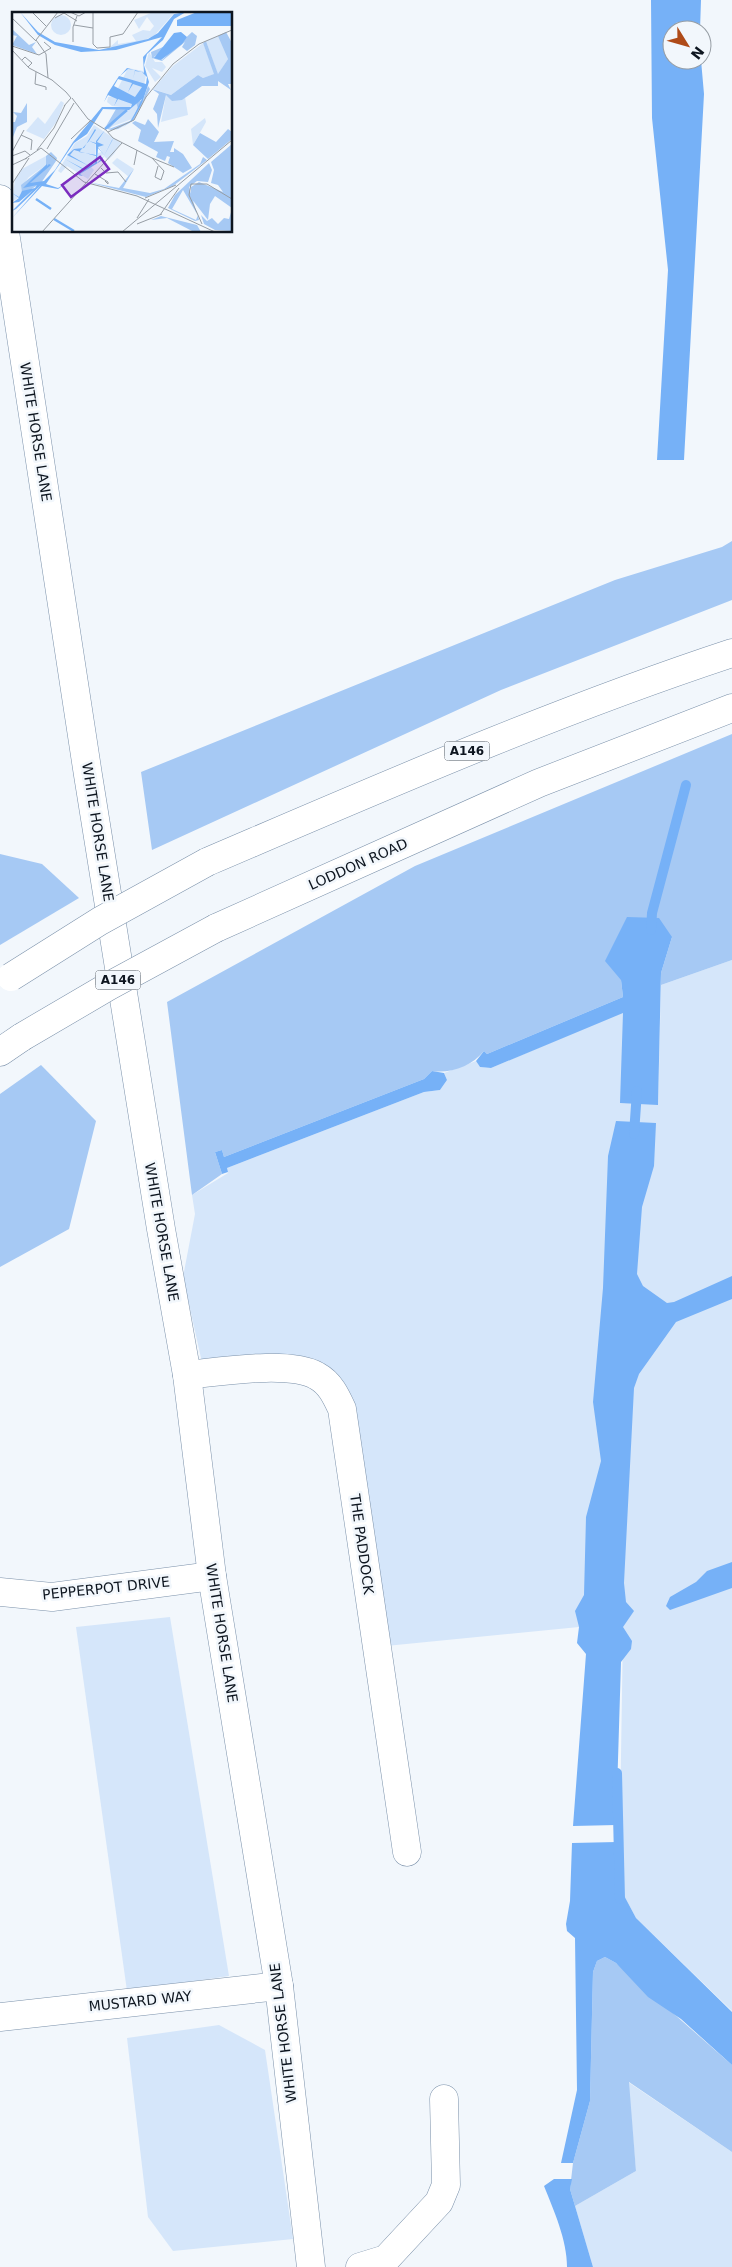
<svg xmlns="http://www.w3.org/2000/svg" width="732" height="2267" font-family="'DejaVu Sans',sans-serif">
  <style>
    .green { fill: #d5e6fa }
    .forest { fill: #a6c9f4 }
    .water { fill: #76b1f7 }
    .lines { fill: none; stroke-linecap: round; stroke-linejoin: round }
    .stream { stroke: #76b1f7; stroke-width: 10 }
    .street-casing { stroke: #7b91aa; stroke-width: 29 }
    .secondary-casing { stroke: #7b91aa; stroke-width: 29 }
    .highway-casing { stroke: #7b91aa; stroke-width: 29 }
    .street { stroke: #fff; stroke-width: 28 }
    .secondary { stroke: #fff; stroke-width: 28 }
    .highway { stroke: #fff; stroke-width: 28 }
    .highway-bridge-casing { stroke: #7b91aa; stroke-width: 29; stroke-linecap: butt }
    .highway-bridge { stroke: #fff; stroke-width: 28 }
    .labels { text-anchor: middle; dominant-baseline: central; stroke-width: 5; stroke-linejoin: round; paint-order: stroke }
    .shield { fill: #f2f7fc; stroke: #525961; stroke-width: 1 }
    .shield-label { font-size: 12px; font-weight: bold; fill: #0d151f }
    .street-label { font-size: 14px; fill: #0d151f; stroke: #f2f7fc }
    .inset-river { fill: none; stroke: #76b1f7; stroke-width: 2.5 }
    .inset-road { fill: none; stroke: #969da4; stroke-width: 1 }
    .view { fill: #7b2cbf; fill-opacity: 0.15; stroke: #7b2cbf; stroke-width: 2.5 }
    .inset-edge { fill: none; stroke: #0d151f; stroke-width: 2.5 }
  </style>
  <rect width="100%" height="100%" fill="#f2f7fc"/>
  <g class="green">
    <path d="M 732,960 L 732,2011 L 636,1918 L 619,1886 L 623,1627 L 579,1627 L 386,1646 L 350,1394 L 324,1374 L 203,1367 L 183,1277 L 195,1214 L 192,1195 L 228,1173 L 227,1168 L 424,1092 L 440,1090 L 447,1080 L 444,1073 L 476,1061 L 480,1067 L 491,1068 L 623,1012 L 658,1105 L 661,985 Z"/>
    <path d="M 170,1617 L 229,1976 L 127,1991 L 76,1627 Z"/>
    <path d="M 219,2025 L 265,2050 L 293,2239 L 173,2251 L 148,2217 L 127,2038 Z"/>
    <path d="M 628,2082 L 732,2152 L 732,2267 L 593,2267 L 575,2206 L 636,2171 Z"/>
  </g>
  <g class="forest">
    <path d="M 732,541 L 732,600 L 501,690 L 152,850 L 141,772 L 615,580 L 722,547 Z"/>
    <path d="M 732,734 L 732,960 L 661,985 L 661,973 L 672,937 L 621,980 L 623,997 L 487,1054 L 484,1051 C 472,1066 450,1074 432,1071 L 424,1079 L 224,1157 L 222,1150 L 215,1152 L 222,1174 L 192,1195 L 167,1002 L 415,866 Z"/>
    <path d="M 0,854 L 42,864 L 79,898 L 0,945 Z"/>
    <path d="M 41,1065 L 96,1121 L 69,1229 L 0,1267 L 0,1094 Z"/>
    <path d="M 605,1957 L 616,1963 L 732,2065 L 732,2152 L 629,2082 L 636,2171 L 575,2206 L 570,2189 L 573,2163 L 590,2101 L 593,1972 L 597,1961 Z"/>
  </g>
  <g class="water">
    <path d="M 651,0 L 701,0 L 700,30 L 672,30 L 672,60 L 701,60 L 704,94 L 684,460 L 657,460 L 668,270 L 652,118 Z"/>
    <path d="M 627,917 L 659,918 L 672,937 L 661,973 L 658,1105 L 620,1103 L 623,1013 L 491,1068 L 480,1067 L 476,1061 L 484,1051 L 487,1054 L 623,997 L 621,980 L 605,961 Z"/>
    <path d="M 432,1071 L 444,1073 L 447,1080 L 440,1090 L 424,1092 L 227,1168 L 228,1172 L 222,1174 L 215,1152 L 222,1150 L 224,1157 L 424,1079 Z"/>
    <path d="M 616,1121 L 656,1123 L 654,1166 L 642,1207 L 637,1274 L 643,1286 L 667,1303 L 674,1302 L 732,1276 L 732,1299 L 676,1322 L 639,1374 L 634,1388 L 624,1583 L 626,1602 L 634,1611 L 623,1627 L 632,1641 L 631,1649 L 621,1662 L 616,1825 L 573,1826 L 586,1654 L 577,1643 L 579,1627 L 575,1611 L 584,1595 L 586,1517 L 601,1461 L 593,1402 L 603,1288 L 608,1156 Z"/>
    <path d="M 732,1562 L 732,1588 L 670,1610 L 666,1606 L 670,1597 L 696,1582 L 707,1571 Z"/>
    <path d="M 617,1842 L 619,1886 L 636,1918 L 732,2012 L 732,2065 L 681,2019 L 648,1997 L 616,1963 L 605,1957 L 597,1961 L 593,1972 L 590,2101 L 573,2163 L 561,2163 L 577,2090 L 575,1938 L 567,1931 L 566,1924 L 570,1901 L 572,1843 Z"/>
    <path d="M 554,2179 L 572,2179 L 570,2189 L 593,2267 L 567,2267 C 567,2240 554,2211 544,2186 Z"/>
  </g>
  <g class="lines">
    <g class="stream">
      <path d="M 651,930 L 652,913 L 686,785"/>
      <path d="M 634,1134 L 637,1091"/>
      <path d="M 617,1773 L 620,1899"/>
    </g>
    <defs>
      <g id="street">
        <path d="M 187,1375 C 219,1372 289,1360 317,1376 C 330,1383 336,1396 342,1409 L 407,1852"/>
        <path d="M 0,1592 L 52,1597 L 212,1576"/>
        <path d="M 0,2017 L 279,1986"/>
        <path d="M 360,2267 L 386,2259 L 439,2202 L 446,2185 L 444,2099"/>
      </g>
      <path id="secondary" d="M 0,199 L 88,775 L 161,1229 L 187,1375 L 212,1576 L 279,1986 L 311,2267"/>
      <g id="highway">
        <path d="M 207,862 C 380,788 553,712 732,653"/>
        <path d="M 216,928 L 539,783 L 732,708"/>
        <path d="M 0,1052 L 22,1037"/>
      </g>
    </defs>
    <use href="#street" class="street-casing"/>
    <use href="#secondary" class="secondary-casing"/>
    <use href="#highway" class="highway-casing"/>
    <use href="#street" class="street"/>
    <use href="#secondary" class="secondary"/>
    <use href="#highway" class="highway"/>
    <defs>
      <g id="highway-bridge">
        <path d="M 11,977 L 100,921 L 207,862"/>
        <path d="M 22,1037 L 109,986 L 216,928"/>
      </g>
    </defs>
    <use href="#highway-bridge" class="highway-bridge-casing"/>
    <use href="#highway-bridge" class="highway-bridge"/>
  </g>
  <g class="labels">
    <g class="shield">
      <rect x="444.5" y="741.5" width="45" height="19" rx="4"/>
      <rect x="95.5" y="970.5" width="45" height="19" rx="4"/>
    </g>
    <g class="shield-label">
      <text x="467" y="751">A146</text>
      <text x="118" y="980">A146</text>
    </g>
    <g class="street-label">
      <text transform="translate(36 432) rotate(81)">WHITE HORSE LANE</text>
      <text transform="translate(98 832) rotate(81)">WHITE HORSE LANE</text>
      <text transform="translate(358 864) rotate(-24)">LODDON ROAD</text>
      <text transform="translate(162 1232) rotate(80)">WHITE HORSE LANE</text>
      <text transform="translate(362 1544) rotate(82)">THE PADDOCK</text>
      <text transform="translate(106 1588) rotate(-6)">PEPPERPOT DRIVE</text>
      <text transform="translate(222 1633) rotate(81)">WHITE HORSE LANE</text>
      <text transform="translate(140 2001) rotate(-6)">MUSTARD WAY</text>
      <text transform="translate(283 2033) rotate(-97)">WHITE HORSE LANE</text>
    </g>
  </g>
  <g transform="translate(12 12)">
    <rect width="220" height="220" fill="#f2f7fc"/>
    <path d="M 141,0 L 163,0 L 142,24 L 128,30 L 97,36 L 106,28 L 106,32 L 124,29 L 120,23 L 131,18 L 138,19 L 142,14 L 135,5 L 127,17 L 122,8 ZM39 13a10 10 0 1 1 20 0a10 10 0 1 1-20 0ZM 206,24 L 215,37 L 216,47 L 206,63 L 194,29 ZM 191,31 L 203,62 L 191,66 L 186,63 L 159,83 L 141,77 L 161,54 ZM 137,40 L 143,50 L 150,50 L 154,55 L 150,60 L 140,56 L 149,65 L 143,70 L 133,54 ZM 116,56 L 131,59 L 134,63 L 130,84 L 117,96 L 100,94 L 95,90 L 96,85 L 102,84 ZM 154,83 L 170,88 L 173,85 L 176,103 L 149,110 ZM 49,89 L 52,91 L 45,109 L 32,127 L 14,119 L 26,105 L 33,112 ZM 124,90 L 127,92 L 120,107 L 96,116 ZM 193,106 L 194,110 L 181,133 L 179,117 ZM 82,113 L 109,131 L 102,142 L 96,148 L 91,143 L 86,149 L 86,141 L 90,140 L 85,131 L 86,126 L 84,129 L 83,151 L 78,154 L 82,158 L 76,167 L 55,154 L 49,161 L 46,159 L 63,131 L 75,124 ZM 34,144 L 34,153 L 17,165 L 9,175 L 10,183 L 0,190 L 3,167 L 10,157 ZM 105,146 L 122,157 L 117,165 L 100,151 Z" fill="#d5e6fa"/>
    <path d="M 0,17 L 17,33 L 24,30 L 20,35 L 25,42 L 0,33 L 5,24 L 0,23 ZM 180,20 L 185,24 L 183,33 L 175,39 L 170,35 L 173,30 L 150,49 L 140,46 L 139,40 L 151,35 L 152,37 L 142,45 L 150,48 ZM 214,20 L 220,31 L 220,72 L 216,72 L 219,78 L 206,69 L 206,74 L 190,74 L 170,88 L 160,89 L 154,83 L 146,116 L 145,102 L 141,97 L 147,82 L 140,77 L 159,83 L 186,63 L 191,66 L 202,62 L 191,31 L 194,29 L 206,62 L 216,47 L 206,24 ZM 136,74 L 138,77 L 122,108 L 106,117 L 99,118 L 93,116 L 104,97 L 114,98 L 97,117 L 118,109 L 126,97 L 124,90 L 131,88 ZM 15,91 L 15,110 L 5,115 L 1,125 L 0,110 L 3,110 L 5,104 L 1,100 L 9,101 ZM 136,107 L 147,120 L 142,130 L 162,129 L 158,140 L 162,140 L 162,136 L 171,142 L 180,156 L 171,161 L 156,151 L 158,145 L 155,144 L 153,149 L 144,145 L 146,140 L 126,129 L 129,118 L 120,111 L 123,109 L 133,113 ZM 216,117 L 220,120 L 220,127 L 196,147 L 181,133 L 188,121 L 204,130 ZM 220,132 L 220,196 L 203,184 L 198,192 L 196,208 L 179,186 L 179,175 L 187,170 L 211,180 L 206,173 L 199,171 L 202,158 L 199,150 ZM 39,140 L 45,146 L 44,149 L 29,171 L 10,183 L 9,173 L 34,153 L 34,144 ZM 191,145 L 195,148 L 161,174 L 134,185 L 76,170 L 107,176 L 122,157 L 111,176 L 138,181 L 152,177 L 188,152 ZM 197,151 L 200,158 L 196,170 L 185,169 L 177,175 L 185,202 L 171,178 L 160,197 L 184,208 L 186,203 L 187,208 L 183,209 L 156,196 L 163,183 ZM 220,197 L 220,219 L 203,218 L 192,212 L 189,203 L 195,209 L 200,206 L 206,212 L 212,206 L 217,207 ZM 149,204 L 185,213 L 189,220 L 182,220 L 155,206 L 139,208 Z" fill="#a6c9f4"/>
    <path d="M 8,0 L 26,20 L 43,30 L 87,38 L 136,27 L 146,21 L 162,2 L 174,0 L 162,7 L 151,28 L 135,42 L 132,53 L 137,70 L 131,88 L 129,93 L 120,109 L 111,115 L 119,109 L 130,87 L 117,98 L 91,97 L 75,122 L 62,131 L 34,172 L 46,176 L 58,169 L 46,177 L 30,174 L 0,206 L 29,173 L 4,197 L 0,199 L 21,178 L 7,190 L 0,191 L 7,186 L 0,181 L 7,185 L 10,179 L 23,176 L 25,173 L 11,176 L 35,152 L 35,154 L 37,152 L 39,153 L 18,171 L 32,169 L 43,158 L 61,130 L 90,95 L 119,95 L 120,92 L 106,87 L 102,94 L 105,87 L 96,83 L 92,90 L 96,81 L 107,64 L 134,72 L 135,65 L 130,60 L 123,59 L 121,67 L 123,58 L 116,57 L 108,64 L 115,56 L 130,60 L 132,61 L 131,45 L 150,25 L 104,38 L 69,40 L 43,33 L 26,23 ZM 106,67 L 120,71 L 116,80 L 121,72 L 130,75 L 123,85 L 102,74 ZM 185,0 L 220,0 L 220,14 L 165,14 L 165,8 ZM 169,20 L 175,25 L 170,32 L 149,48 L 142,46 L 162,21 ZM 83,117 L 84,118 L 77,129 L 84,131 L 84,129 L 93,118 L 85,130 L 92,133 L 86,135 L 92,143 L 86,136 L 85,151 L 92,144 L 100,128 L 101,127 L 92,144 L 89,149 L 68,162 L 71,164 L 66,163 L 72,158 L 53,147 L 72,157 L 83,151 L 84,144 L 62,138 L 58,143 L 77,154 L 55,143 L 62,137 L 72,136 ZM 77,129 L 84,132 L 84,143 L 67,140 Z" fill="#76b1f7" fill-rule="evenodd"/>
    <path class="inset-river" d="M 93,117 L 115,98M 24,187 L 39,197M 42,207 L 62,219"/>
    <path class="inset-road" d="M 20,0 L 34,14M 58,0 L 67,4 L 74,0M 81,0 L 81,32 L 85,36 L 98,35 L 98,25 L 111,22 L 126,0M 0,6 L 24,29M 43,6 L 52,1 L 65,9M 62,13 L 81,16M 61,30 L 61,15 L 65,4M 0,34 L 27,43 L 39,36 L 32,30M 0,38 L 17,56 L 40,68 L 54,80 L 59,86 L 52,94M 10,48 L 13,45 L 20,51 L 16,55M 24,60 L 23,72 L 34,75 L 34,78M 36,66 L 34,42 L 24,28 L 46,0M 60,86 L 76,107 L 94,118 L 101,126 L 140,146M 96,120 L 122,108 L 134,85 L 161,52 L 187,32 L 220,18M 9,123 L 20,128 L 19,138M 59,127 L 78,109M 35,137 L 62,91M 25,138 L 42,116 L 53,93M 0,140 L 12,118M 0,144 L 13,139 L 18,143M 140,146 L 152,159 L 149,168 L 143,165 L 146,154M 140,146 L 162,155M 13,147 L 29,136 L 72,170 L 125,184 L 203,220M 0,153 L 15,146M 122,153 L 125,138M 89,156 L 94,161 L 106,160 L 114,170M 83,162 L 96,170 L 96,172 L 93,169M 0,172 L 17,146M 133,186 L 164,173M 148,203 L 167,176M 125,206 L 137,187M 125,212 L 150,202M 190,212 L 177,183 L 179,172 L 195,172 L 220,187M 30,220 L 110,131M 110,220 L 220,128"/>
    <path class="view" d="M 88,145 L 97,157 L 59,185 L 50,173 Z"/>
    <rect width="220" height="220" class="inset-edge"/>
  </g>
  <g transform="translate(687 45) rotate(127)"><circle r="24" fill="#f2f7fc" stroke="#969da4"/>
  <path d="M0-4L9 19L0 12L-9 19Z" fill="#af4b19"/>
  <text y="-8" font-size="14" font-weight="bold" text-anchor="middle" fill="#0d151f">N</text>
  </g>
</svg>
